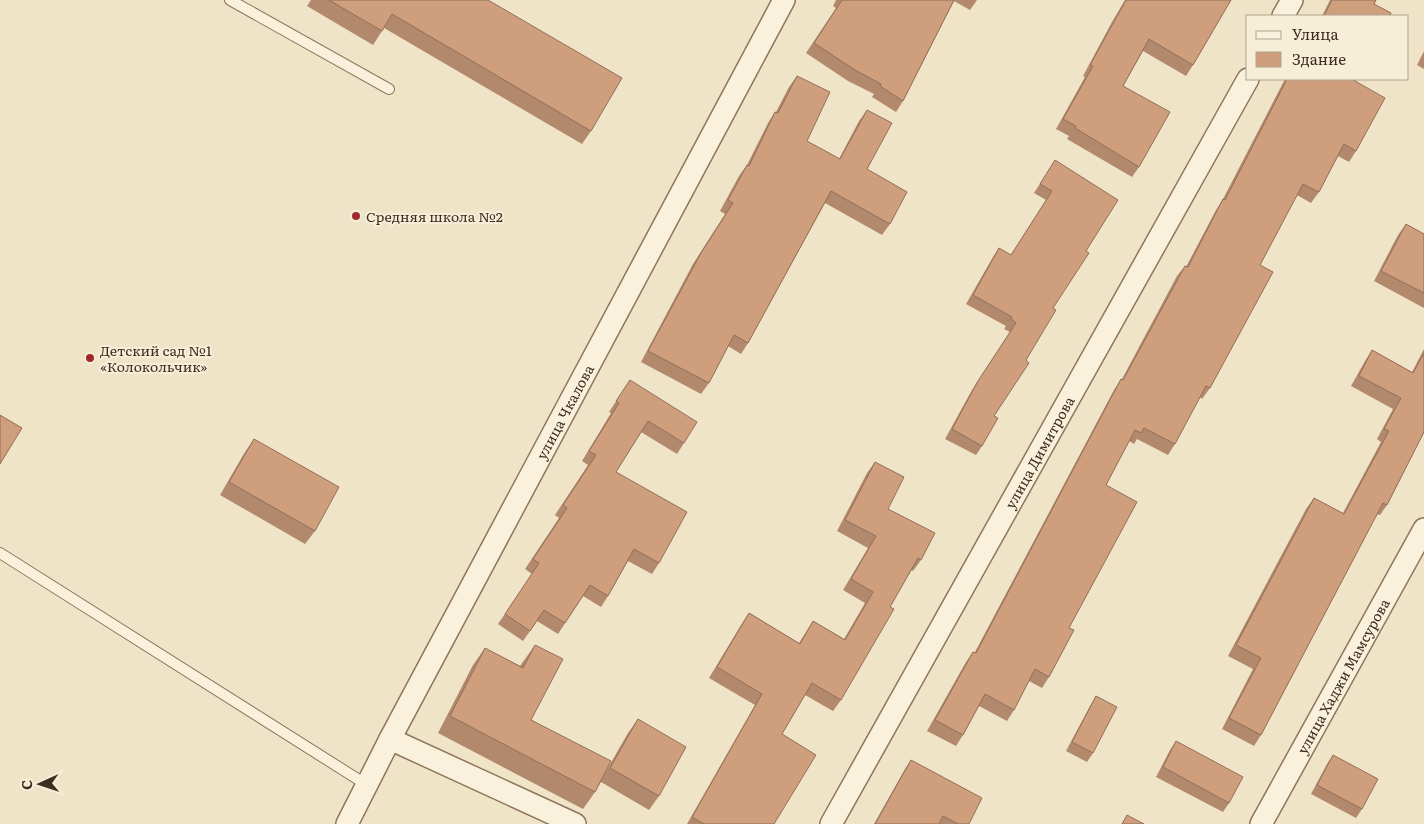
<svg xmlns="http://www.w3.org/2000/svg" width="1424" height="824" font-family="Literata,serif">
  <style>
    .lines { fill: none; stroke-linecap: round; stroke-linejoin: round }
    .service-casing { stroke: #8d765c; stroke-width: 12 }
    .minor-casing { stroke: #8d765c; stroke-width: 24 }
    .service { stroke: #faf1dc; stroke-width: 10 }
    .minor { stroke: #faf1dc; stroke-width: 21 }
    .wall { fill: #b2896c }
    .building { fill: #cf9f7d; stroke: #916f58 }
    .poi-dot { fill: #9e2a2b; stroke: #f7eed8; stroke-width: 2 }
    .labels { text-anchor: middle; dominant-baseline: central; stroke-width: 4; stroke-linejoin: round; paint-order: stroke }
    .poi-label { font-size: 14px; fill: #3d2e20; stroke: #f7eed8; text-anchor: start }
    .street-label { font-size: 14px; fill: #3d2e20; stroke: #f7eed8 }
  </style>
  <rect width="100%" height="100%" fill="#f0e4c8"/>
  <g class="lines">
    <defs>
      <g id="service">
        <path d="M 230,0 L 389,89"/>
        <path d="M 0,553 L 367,785"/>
      </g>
      <g id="minor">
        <path d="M 1283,16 L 1292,0"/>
        <path d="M 390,739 L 575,824"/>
        <path id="s1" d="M 347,824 L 390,739 L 784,0"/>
        <path id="s2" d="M 831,824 L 1248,79"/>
        <path id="s3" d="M 1261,824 L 1424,529"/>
      </g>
    </defs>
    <use href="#service" class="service-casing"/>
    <use href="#minor" class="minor-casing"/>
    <use href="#service" class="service"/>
    <use href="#minor" class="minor"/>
  </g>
  <g class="wall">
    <path d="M 311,0 L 488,0 L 591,131 L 582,144 L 384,28 L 373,45 L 307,6 Z"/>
    <path d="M 836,0 L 977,0 L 970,10 L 954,1 L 903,101 L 896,112 L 872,97 L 874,94 L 848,81 L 806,53 L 836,8 L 833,6 Z"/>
    <path d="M 1125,0 L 1231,0 L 1193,65 L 1186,76 L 1143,51 L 1123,86 L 1139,167 L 1132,177 L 1067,139 L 1069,136 L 1056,129 L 1085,77 L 1083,76 L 1112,22 Z"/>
    <path d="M 1330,0 L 1376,0 L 1374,4 L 1390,16 L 1322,16 Z"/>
    <path d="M 1424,51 L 1424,69 L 1417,65 Z"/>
    <path d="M 797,76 L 807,141 L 839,159 L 859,121 L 867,110 L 867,169 L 890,224 L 882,235 L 825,203 L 748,343 L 741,354 L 728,346 L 709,383 L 701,394 L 641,362 L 693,264 L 725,214 L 720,211 L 739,176 L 747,165 L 768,123 L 775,112 L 776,112 L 789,87 Z"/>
    <path d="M 1285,79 L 1356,79 L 1355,81 L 1356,151 L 1349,162 L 1338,156 L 1319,192 L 1311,203 L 1297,195 L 1260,265 L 1210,388 L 1202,399 L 1200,397 L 1175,444 L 1168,455 L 1137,439 L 1134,444 L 1129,441 L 1106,485 L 1069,628 L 1049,677 L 1042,688 L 1029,681 L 1014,710 L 1007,721 L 979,706 L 963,735 L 956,746 L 927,731 L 966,662 L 973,652 L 975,652 L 1114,390 L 1121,379 L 1122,379 L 1177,276 L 1185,266 L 1186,267 L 1216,210 L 1223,199 Z"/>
    <path d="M 1055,160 L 1086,251 L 1053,308 L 1026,360 L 994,416 L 982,446 L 976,455 L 945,439 L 972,390 L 1010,332 L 1004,329 L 1006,326 L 966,304 L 993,257 L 999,248 L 1011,255 L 1046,200 L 1034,193 Z"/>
    <path d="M 1406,224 L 1424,234 L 1424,308 L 1374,281 L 1398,235 Z"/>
    <path d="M 1424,349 L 1424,432 L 1387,505 L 1380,515 L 1377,514 L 1261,735 L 1254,746 L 1222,729 L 1253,669 L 1228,656 L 1306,509 L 1314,498 L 1343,513 L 1381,442 L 1377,439 L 1393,409 L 1351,386 L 1365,361 L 1372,350 L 1412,372 Z"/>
    <path d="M 630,380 L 684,443 L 677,454 L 641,432 L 616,472 L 659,563 L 652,574 L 628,561 L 608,596 L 601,607 L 583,596 L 558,634 L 537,621 L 523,641 L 498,624 L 532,574 L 525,569 L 559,518 L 555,515 L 588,465 L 582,461 L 611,413 L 609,412 Z"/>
    <path d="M 254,439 L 315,531 L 305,544 L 220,495 L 245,452 Z"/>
    <path d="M 875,462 L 888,509 L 921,560 L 913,571 L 911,570 L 890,607 L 841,700 L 833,711 L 805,695 L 782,734 L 774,824 L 687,824 L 755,705 L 709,678 L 741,625 L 749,613 L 799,643 L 813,621 L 844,639 L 865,603 L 843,590 L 868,548 L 837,531 L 867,473 Z"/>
    <path d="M 535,645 L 531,720 L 605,773 L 628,733 L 638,719 L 659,796 L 649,810 L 601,782 L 595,792 L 583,809 L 438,733 L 473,665 L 485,648 L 520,666 Z"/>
    <path d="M 1096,696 L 1093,753 L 1087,762 L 1066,751 L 1090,706 Z"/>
    <path d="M 1176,741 L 1229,803 L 1223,812 L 1156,777 L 1170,750 Z"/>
    <path d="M 1333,755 L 1362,809 L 1356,818 L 1311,794 L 1327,764 Z"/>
    <path d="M 911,760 L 969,824 L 874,824 L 905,769 Z"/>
  </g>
  <g class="building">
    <path d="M 329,0 L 488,0 L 622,78 L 591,131 L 392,14 L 382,31 Z"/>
    <path d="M 842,0 L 954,0 L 903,101 L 880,86 L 881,84 L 855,70 L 814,43 Z"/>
    <path d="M 1126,0 L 1231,0 L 1193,65 L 1149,39 L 1123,86 L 1170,112 L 1139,167 L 1075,128 L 1076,126 L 1063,119 L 1093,66 L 1090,65 Z"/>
    <path d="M 1332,0 L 1376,0 L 1374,4 L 1391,13 L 1390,16 L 1324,16 Z"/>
    <path d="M 797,76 L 830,92 L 807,141 L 840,159 L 867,110 L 892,123 L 867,169 L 907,192 L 890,224 L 831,191 L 748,343 L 734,335 L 709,383 L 648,351 L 701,253 L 733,203 L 728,200 L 747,165 L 749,166 L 775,112 L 778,113 Z"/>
    <path d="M 1287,79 L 1356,79 L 1355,81 L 1385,98 L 1356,151 L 1344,144 L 1319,192 L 1303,184 L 1260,265 L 1273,272 L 1210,388 L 1206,386 L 1175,444 L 1144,428 L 1141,433 L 1135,430 L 1106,485 L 1137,502 L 1069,628 L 1074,630 L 1049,677 L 1035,669 L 1014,710 L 985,694 L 963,735 L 935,720 L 973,652 L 976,653 L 1121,379 L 1123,380 L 1185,266 L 1188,267 L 1223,199 L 1225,200 Z"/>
    <path d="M 1055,160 L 1118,200 L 1086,251 L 1089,253 L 1053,308 L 1056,310 L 1026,360 L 1029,363 L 994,416 L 998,418 L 982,446 L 952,429 L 978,381 L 1016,323 L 1011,319 L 1012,317 L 973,295 L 999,248 L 1011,255 L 1052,191 L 1040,184 Z"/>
    <path d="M 1406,224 L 1424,234 L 1424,293 L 1381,271 Z"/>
    <path d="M 1372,350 L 1413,373 L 1424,353 L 1424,432 L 1387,505 L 1383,503 L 1261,735 L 1229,718 L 1261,658 L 1236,645 L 1314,498 L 1344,514 L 1389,431 L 1384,429 L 1401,398 L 1359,376 Z"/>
    <path d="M 630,380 L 697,422 L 684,443 L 648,421 L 616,472 L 687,512 L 659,563 L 634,549 L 608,596 L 590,585 L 565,623 L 544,610 L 530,631 L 505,614 L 539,563 L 533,559 L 567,508 L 563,505 L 596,455 L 589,451 L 619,403 L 616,401 Z"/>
    <path d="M 0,415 L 22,428 L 0,464 Z"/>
    <path d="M 254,439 L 339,487 L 315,531 L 229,482 Z"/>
    <path d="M 875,462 L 904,477 L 888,509 L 935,533 L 921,560 L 918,558 L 890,607 L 894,609 L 841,700 L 812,683 L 782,734 L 816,755 L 774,824 L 704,824 L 692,817 L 762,694 L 717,667 L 749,613 L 800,644 L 813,621 L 845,640 L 873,592 L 851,579 L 876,536 L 845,520 Z"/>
    <path d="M 535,645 L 563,659 L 531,720 L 611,761 L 595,792 L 450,716 L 485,648 L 523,668 Z"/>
    <path d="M 1096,696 L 1117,707 L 1093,753 L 1072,742 Z"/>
    <path d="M 638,719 L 686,747 L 659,796 L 610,768 Z"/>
    <path d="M 1176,741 L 1243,777 L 1229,803 L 1163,767 Z"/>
    <path d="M 1333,755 L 1378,779 L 1362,809 L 1317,785 Z"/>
    <path d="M 911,760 L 982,798 L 969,824 L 958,824 L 943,816 L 939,824 L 875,824 Z"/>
    <path d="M 1127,815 L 1144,824 L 1122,824 Z"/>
  </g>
  <g class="poi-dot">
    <circle cx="356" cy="216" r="5"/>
    <circle cx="90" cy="358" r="5"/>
  </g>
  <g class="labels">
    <g class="poi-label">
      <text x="366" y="216">Средняя школа №2</text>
      <text x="100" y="350">Детский сад №1<tspan x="100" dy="16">«Колокольчик»</tspan></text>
    </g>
    <g class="street-label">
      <text stroke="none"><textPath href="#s1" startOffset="466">улица Чкалова</textPath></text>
      <text stroke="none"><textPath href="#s2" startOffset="426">улица Димитрова</textPath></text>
      <text stroke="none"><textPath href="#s3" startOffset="169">улица Хаджи Мамсурова</textPath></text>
    </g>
  </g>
  <rect x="1246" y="15" width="162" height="65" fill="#f7eed8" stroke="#ada18e"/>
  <rect x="1256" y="31" width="25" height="8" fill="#faf1dc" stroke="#ada18e"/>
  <text x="1292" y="40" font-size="15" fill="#3d2e20">Улица</text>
  <rect x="1256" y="52" width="25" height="15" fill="#cf9f7d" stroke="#ada18e"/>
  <text x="1292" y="65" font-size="15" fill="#3d2e20">Здание</text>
  <g transform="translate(40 784) rotate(267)" stroke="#f7eed8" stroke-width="4" paint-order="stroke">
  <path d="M0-4L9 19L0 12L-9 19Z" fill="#3d2e20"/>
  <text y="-8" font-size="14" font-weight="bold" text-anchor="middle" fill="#3d2e20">С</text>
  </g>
</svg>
